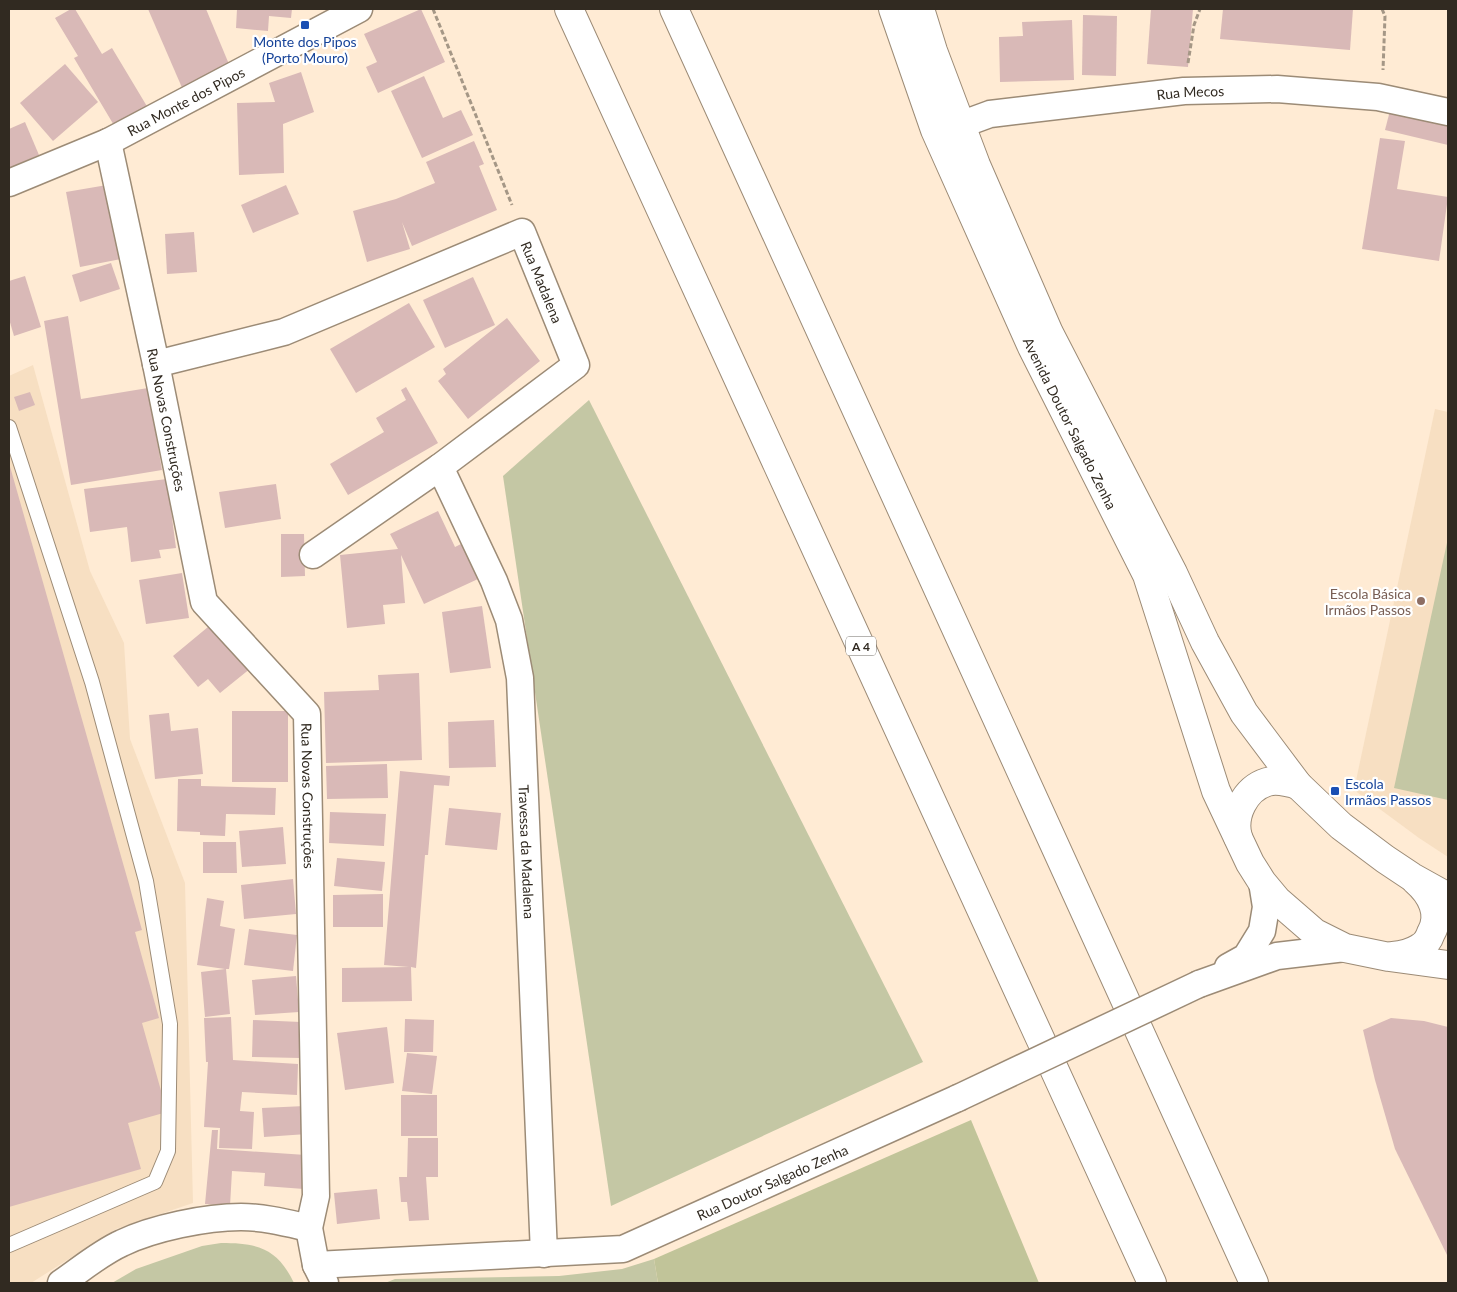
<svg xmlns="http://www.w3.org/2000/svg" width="1457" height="1292" font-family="Lato,sans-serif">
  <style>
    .built { fill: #f7dfc2 }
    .green { fill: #c4c7a4 }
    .forest { fill: #c1c499 }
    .building { fill: #d9b9b7 }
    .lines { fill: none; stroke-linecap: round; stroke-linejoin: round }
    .lane-casing { stroke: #9c8b76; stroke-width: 16 }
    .street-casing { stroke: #9c8b76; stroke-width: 29 }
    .secondary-casing { stroke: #9c8b76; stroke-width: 30 }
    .highway-casing { stroke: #9c8b76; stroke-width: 30 }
    .path { stroke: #a59786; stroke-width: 3; stroke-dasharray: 5 2.5; stroke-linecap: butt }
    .lane { stroke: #fff; stroke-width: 14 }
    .street { stroke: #fff; stroke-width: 26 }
    .secondary { stroke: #fff; stroke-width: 28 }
    .highway { stroke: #fff; stroke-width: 28 }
    .street-bridge-casing { stroke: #9c8b76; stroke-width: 29; stroke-linecap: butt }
    .street-bridge { stroke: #fff; stroke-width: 26 }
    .transit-dot { fill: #1a4fb4; stroke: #fff; stroke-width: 2 }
    .education-dot { fill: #8d6e63; stroke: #fff; stroke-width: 2 }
    .labels { text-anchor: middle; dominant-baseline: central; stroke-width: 4.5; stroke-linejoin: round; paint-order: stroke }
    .shield { fill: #fff; stroke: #6f6a64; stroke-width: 1 }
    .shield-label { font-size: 12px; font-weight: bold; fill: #312a21 }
    .transit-label { font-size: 14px; fill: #164399; stroke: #fff }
    .street-label { font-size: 14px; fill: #312a21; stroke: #fff }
    .education-label { font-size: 14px; fill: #785e54; stroke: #fff; text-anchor: end }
  </style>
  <rect width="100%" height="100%" fill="#ffebd4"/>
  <g class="built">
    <path d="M 33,365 L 90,571 L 124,643 L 130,739 L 185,883 L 193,1203 L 116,1229 L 31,1283 L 9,1283 L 9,376 Z"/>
    <path d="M 1435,409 L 1448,412 L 1448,857 L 1419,838 L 1354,790 Z"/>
  </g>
  <g class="green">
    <path d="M 589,400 L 923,1062 L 611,1206 L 503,476 Z"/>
    <path d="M 1448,538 L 1448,800 L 1394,788 Z"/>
    <path d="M 221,1243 C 258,1243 277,1248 294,1283 L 112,1283 L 136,1269 L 202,1246 Z"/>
    <path d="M 654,1259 L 658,1283 L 385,1283 L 395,1279 L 559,1276 L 622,1269 Z"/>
  </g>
  <path class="forest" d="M 971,1120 L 1039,1283 L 658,1283 L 654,1259 Z"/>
  <g class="building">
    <path d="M 71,9 L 75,9 L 102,54 L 112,48 L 148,108 L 115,127 L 74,58 L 78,56 L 55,18 Z"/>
    <path d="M 148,9 L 206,9 L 231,69 L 183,90 Z"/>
    <path d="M 237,9 L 292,9 L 291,18 L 269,16 L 268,31 L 236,28 Z"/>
    <path d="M 421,9 L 445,62 L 378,93 L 366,67 L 377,62 L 364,34 Z"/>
    <path d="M 1151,9 L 1193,9 L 1188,67 L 1147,64 Z"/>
    <path d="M 1223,9 L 1353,9 L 1350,50 L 1220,39 Z"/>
    <path d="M 1083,15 L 1117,16 L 1116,76 L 1082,75 Z"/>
    <path d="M 1072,20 L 1074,80 L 1000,82 L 999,37 L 1023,36 L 1022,22 Z"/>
    <path d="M 65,64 L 98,102 L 53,141 L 20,103 Z"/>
    <path d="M 301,72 L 314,112 L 283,124 L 284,173 L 239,175 L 237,103 L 275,102 L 269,83 Z"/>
    <path d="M 424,76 L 443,118 L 461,110 L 473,135 L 422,158 L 391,91 Z"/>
    <path d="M 1393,99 L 1448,112 L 1448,145 L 1385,130 Z"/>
    <path d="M 25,122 L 39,155 L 9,168 L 9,129 Z"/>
    <path d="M 1380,138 L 1405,141 L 1397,189 L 1448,197 L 1439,261 L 1362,249 Z"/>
    <path d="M 474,141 L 484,164 L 479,166 L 497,210 L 412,246 L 402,222 L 410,249 L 367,262 L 353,211 L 396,199 L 435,183 L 426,162 Z"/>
    <path d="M 107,185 L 121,259 L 80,267 L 66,192 Z"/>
    <path d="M 286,185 L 299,214 L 253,233 L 241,205 Z"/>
    <path d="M 194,232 L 197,272 L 167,274 L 165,234 Z"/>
    <path d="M 111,263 L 120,289 L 80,302 L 72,275 Z"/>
    <path d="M 25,276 L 41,327 L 14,336 L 9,319 L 9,281 Z"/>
    <path d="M 473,277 L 495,325 L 445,348 L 423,300 Z"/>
    <path d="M 409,303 L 435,347 L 356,393 L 330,349 Z"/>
    <path d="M 68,316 L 81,399 L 148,388 L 162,470 L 71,485 L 44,321 Z"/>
    <path d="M 507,318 L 540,361 L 468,419 L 438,381 L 446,374 L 443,369 Z"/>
    <path d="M 406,387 L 438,443 L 348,495 L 330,464 L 384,432 L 376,418 L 406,400 L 401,390 Z"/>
    <path d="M 30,392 L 35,405 L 19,411 L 14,397 Z"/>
    <path d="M 9,463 L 142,930 L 135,932 L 159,1018 L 142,1023 L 167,1112 L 128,1123 L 141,1169 L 9,1207 Z"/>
    <path d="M 167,479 L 176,548 L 159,550 L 161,558 L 131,562 L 127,527 L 90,532 L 84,489 Z"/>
    <path d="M 276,484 L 281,519 L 225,528 L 219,492 Z"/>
    <path d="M 438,511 L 455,547 L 461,544 L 478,579 L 424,604 L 401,555 L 405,603 L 383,605 L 385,624 L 347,628 L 340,555 L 398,549 L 390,534 Z"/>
    <path d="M 281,534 L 304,534 L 305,576 L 281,577 Z"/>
    <path d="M 182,573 L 189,618 L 146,624 L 139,580 Z"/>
    <path d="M 482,606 L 491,668 L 450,673 L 442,612 Z"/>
    <path d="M 214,622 L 251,668 L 220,693 L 208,679 L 198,687 L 173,656 Z"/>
    <path d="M 419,673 L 422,760 L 326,763 L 324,692 L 379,690 L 378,675 Z"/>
    <rect x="232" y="711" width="56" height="71"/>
    <path d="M 169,713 L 171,731 L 198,728 L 203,774 L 155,779 L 149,715 Z"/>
    <path d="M 494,720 L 496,767 L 449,768 L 448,722 Z"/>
    <path d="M 387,764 L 388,798 L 327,799 L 326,766 Z"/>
    <path d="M 400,771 L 450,776 L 449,786 L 434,785 L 428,855 L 425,855 L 416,968 L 411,967 L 412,1001 L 342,1002 L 342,968 L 409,967 L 384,965 Z"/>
    <path d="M 178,779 L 201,779 L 201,786 L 276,788 L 275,815 L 226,814 L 225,836 L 200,835 L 200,832 L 177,831 Z"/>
    <path d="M 449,808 L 501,813 L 497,850 L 445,845 Z"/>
    <path d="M 330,812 L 386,814 L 384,846 L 329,843 Z"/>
    <path d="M 283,827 L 286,864 L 242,867 L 239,831 Z"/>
    <path d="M 203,842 L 236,842 L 237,873 L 203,873 Z"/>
    <path d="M 337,858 L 385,862 L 382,891 L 334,886 Z"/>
    <path d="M 293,879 L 296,914 L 244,919 L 241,885 Z"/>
    <path d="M 383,894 L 383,927 L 333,927 L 333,895 Z"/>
    <path d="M 207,898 L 224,901 L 220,926 L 235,929 L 229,969 L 226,969 L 230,1014 L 205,1017 L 201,972 L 225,969 L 197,965 Z"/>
    <path d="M 249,929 L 297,935 L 293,971 L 244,965 Z"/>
    <path d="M 296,976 L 299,1012 L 255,1015 L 252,980 Z"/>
    <path d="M 231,1017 L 233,1060 L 298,1064 L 297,1095 L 242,1092 L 240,1111 L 254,1112 L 252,1149 L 219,1148 L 220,1128 L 204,1127 L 208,1062 L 206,1062 L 204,1018 Z"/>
    <path d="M 1391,1018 L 1424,1021 L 1448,1027 L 1448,1257 L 1395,1149 L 1375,1080 L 1363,1030 Z"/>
    <path d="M 405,1019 L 434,1020 L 433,1052 L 404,1052 Z"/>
    <path d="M 253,1020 L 301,1022 L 300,1058 L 252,1057 Z"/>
    <path d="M 387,1027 L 394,1083 L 345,1090 L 337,1033 Z"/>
    <path d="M 407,1053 L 437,1056 L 432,1094 L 402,1091 Z"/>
    <rect x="401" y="1095" width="36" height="41"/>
    <path d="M 305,1106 L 307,1134 L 264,1137 L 262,1108 Z"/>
    <path d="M 212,1130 L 218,1130 L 217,1149 L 306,1155 L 304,1189 L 264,1186 L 265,1173 L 232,1171 L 230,1206 L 205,1204 Z"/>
    <path d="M 408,1138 L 438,1138 L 438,1177 L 426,1177 L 429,1220 L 409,1221 L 407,1202 L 401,1202 L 399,1177 L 407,1177 Z"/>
    <path d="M 377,1189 L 380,1219 L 337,1224 L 334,1193 Z"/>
  </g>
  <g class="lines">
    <defs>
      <path id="lane" d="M 9,427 L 92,682 L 146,881 L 170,1024 L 168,1151 L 155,1182 L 9,1245"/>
      <g id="street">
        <path id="s1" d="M 940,129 L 960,125 L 990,114 L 1184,91 L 1277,89 L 1378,97 L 1448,112"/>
        <path id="s2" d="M 108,142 L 156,364 L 204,602 L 307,714 L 316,1196 L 309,1228 L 316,1265 L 325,1283"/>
        <path id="s3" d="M 9,183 L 108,142 L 359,9"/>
        <path id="s4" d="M 156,364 L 284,332 L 522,232 L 576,365 L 440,467 L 313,555"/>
        <path id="s5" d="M 440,467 L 494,581 L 509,620 L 520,678 L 544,1254"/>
        <path d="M 1228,967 L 1246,957 L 1262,931 L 1266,907 L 1262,882"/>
        <path d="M 1199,984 L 1277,956 L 1345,948"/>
        <path id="s6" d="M 316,1265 L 623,1249 L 958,1098"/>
        <path d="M 61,1283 C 80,1270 100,1253 122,1243 C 153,1228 206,1217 241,1217 C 264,1217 287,1223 309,1228"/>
      </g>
      <g id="secondary">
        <path id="s7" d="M 893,9 L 935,130 L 1032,347 L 1147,575 L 1216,791 L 1250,863 L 1262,882 L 1277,900 L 1315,933 L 1345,948 L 1389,957 L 1448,965"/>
        <path d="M 920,9 L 933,51 L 976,165 L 1049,333 L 1173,573 L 1205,642 L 1244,713 L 1298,785 L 1341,826 L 1385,859 L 1412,877 L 1448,897"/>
        <path d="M 1238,837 C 1232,817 1244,789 1267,782 C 1277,779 1288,782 1298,785"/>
        <path d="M 1393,956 C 1402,955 1411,953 1419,948 C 1425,945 1429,939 1431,933 C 1442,914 1431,894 1416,881"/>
      </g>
      <g id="highway">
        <path d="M 569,9 L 1152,1283"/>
        <path d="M 674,9 L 1254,1283"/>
      </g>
    </defs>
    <use href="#lane" class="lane-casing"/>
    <use href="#street" class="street-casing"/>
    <use href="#secondary" class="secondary-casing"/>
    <use href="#highway" class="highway-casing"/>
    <g class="path">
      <path d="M 433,9 L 512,205"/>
      <path d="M 1382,9 L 1385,16 L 1383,70"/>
      <path d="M 1188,63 L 1194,25 L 1200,9"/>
    </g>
    <use href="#lane" class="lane"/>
    <use href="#street" class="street"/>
    <use href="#secondary" class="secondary"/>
    <use href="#highway" class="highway"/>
    <defs>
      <path id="street-bridge" d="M 958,1098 L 1199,984"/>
    </defs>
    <use href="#street-bridge" class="street-bridge-casing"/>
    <use href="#street-bridge" class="street-bridge"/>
  </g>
  <g class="transit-dot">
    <rect x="300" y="20" width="10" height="10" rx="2.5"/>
    <rect x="1330" y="786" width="10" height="10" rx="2.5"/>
  </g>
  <circle class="education-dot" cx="1421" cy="601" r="5"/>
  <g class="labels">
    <rect class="shield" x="846" y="636.5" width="30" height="19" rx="4"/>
    <g class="shield-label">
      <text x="861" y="646">A 4</text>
    </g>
    <g class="transit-label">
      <text x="305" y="41">Monte dos Pipos<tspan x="305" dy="16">(Porto Mouro)</tspan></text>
      <text x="1345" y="783" text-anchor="start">Escola<tspan x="1345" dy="16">Irmãos Passos</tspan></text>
    </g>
    <g class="street-label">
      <text stroke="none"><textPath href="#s1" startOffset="254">Rua Mecos</textPath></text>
      <text stroke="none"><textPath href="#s3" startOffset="195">Rua Monte dos Pipos</textPath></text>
      <text stroke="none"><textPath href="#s4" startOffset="444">Rua Madalena</textPath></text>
      <text stroke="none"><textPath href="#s2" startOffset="284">Rua Novas Construções</textPath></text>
      <text stroke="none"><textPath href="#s7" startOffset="451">Avenida Doutor Salgado Zenha</textPath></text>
      <text stroke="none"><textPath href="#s2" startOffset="704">Rua Novas Construções</textPath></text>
      <text stroke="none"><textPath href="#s5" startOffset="401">Travessa da Madalena</textPath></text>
      <text stroke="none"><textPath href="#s6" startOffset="471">Rua Doutor Salgado Zenha</textPath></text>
    </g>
    <g class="education-label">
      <text x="1411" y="593">Escola Básica<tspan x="1411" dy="16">Irmãos Passos</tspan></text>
    </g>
  </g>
  <rect width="1457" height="1292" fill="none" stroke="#312a21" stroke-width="20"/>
</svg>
